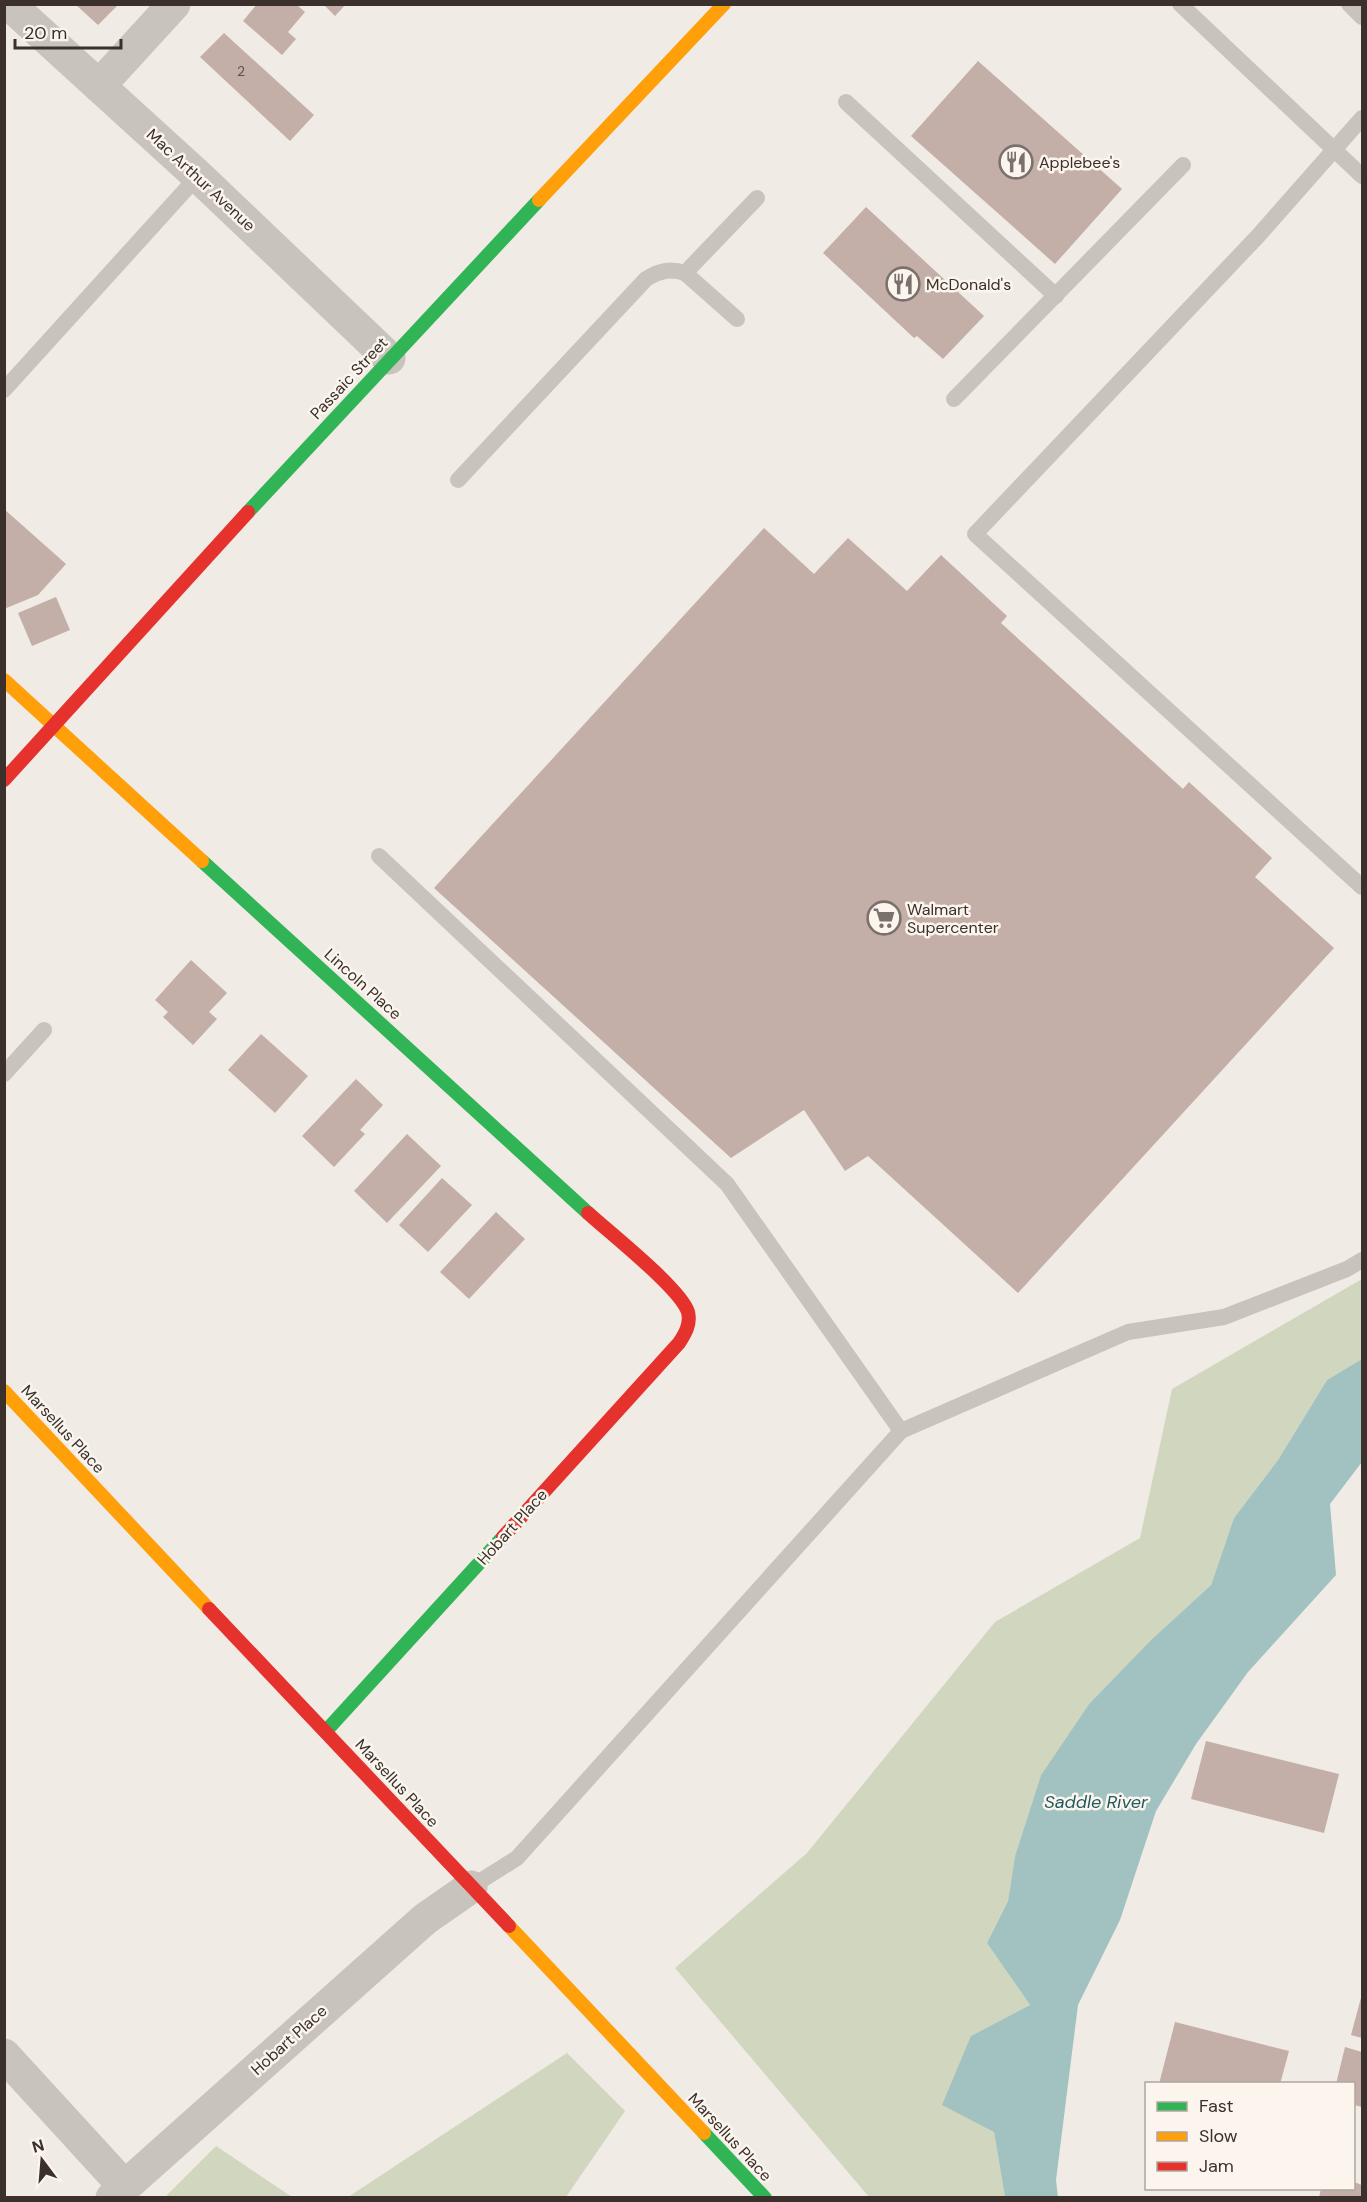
<svg xmlns="http://www.w3.org/2000/svg" width="1367" height="2202" font-family="'DM Sans',sans-serif">
  <style>
    .green { fill: #d1d6bf }
    .water { fill: #a1c2c1 }
    .building { fill: #c3afa7 }
    .lines { fill: none; stroke-linecap: round; stroke-linejoin: round }
    .lane { stroke: #c9c3be; stroke-width: 16 }
    .street { stroke: #c9c3be; stroke-width: 33 }
    .fast { stroke: #30b455; stroke-width: 14 }
    .slow { stroke: #ff9f0a; stroke-width: 14 }
    .jam { stroke: #e5322d; stroke-width: 14 }
    .labels { text-anchor: middle; dominant-baseline: central; stroke-width: 5; stroke-linejoin: round; paint-order: stroke }
    .number-label { font-size: 14px; fill: #5d504a }
    .poi-label { font-size: 16px; fill: #3b302b; stroke: #fbf5ee; text-anchor: start }
    .street-label { font-size: 16px; fill: #3b302b; stroke: #fbf5ee }
    .water-label { font-size: 18px; font-style: italic; fill: #1f5a5e; stroke: #fbf5ee }
  </style>
  <rect width="100%" height="100%" fill="#f0ebe5"/>
  <g class="green">
    <path d="M 1362,1279 L 1362,1359 L 1327,1380 L 1278,1460 L 1234,1518 L 1211,1585 L 1151,1640 L 1089,1704 L 1041,1775 L 1015,1856 L 1008,1901 L 987,1943 L 1030,2005 L 971,2036 L 994,2132 L 1005,2197 L 869,2197 L 675,1968 L 807,1853 L 995,1622 L 1140,1538 L 1172,1389 Z"/>
    <path d="M 567,2053 L 625,2111 L 566,2197 L 348,2197 Z"/>
    <path d="M 216,2146 L 292,2197 L 165,2197 Z"/>
  </g>
  <path class="water" d="M 1362,1359 L 1362,1462 L 1330,1504 L 1336,1575 L 1248,1672 L 1196,1744 L 1156,1811 L 1120,1920 L 1078,2005 L 1056,2180 L 1058,2197 L 1005,2197 L 994,2132 L 942,2105 L 971,2036 L 1030,2005 L 987,1943 L 1008,1901 L 1015,1856 L 1041,1775 L 1089,1704 L 1151,1640 L 1211,1585 L 1234,1518 L 1278,1460 L 1327,1380 Z"/>
  <g class="building">
    <path d="M 75,4 L 119,4 L 98,25 Z"/>
    <path d="M 257,4 L 296,4 L 305,12 L 288,32 L 296,39 L 282,55 L 243,21 Z"/>
    <path d="M 323,4 L 346,4 L 335,16 Z"/>
    <path d="M 224,33 L 314,115 L 290,141 L 200,57 Z"/>
    <path d="M 978,61 L 1122,189 L 1055,264 L 911,136 Z"/>
    <path d="M 866,207 L 984,316 L 943,359 L 917,336 L 914,338 L 823,253 Z"/>
    <path d="M 4,509 L 66,564 L 38,595 L 4,609 Z"/>
    <path d="M 764,528 L 814,574 L 848,538 L 907,591 L 941,555 L 1007,616 L 1001,623 L 1183,789 L 1189,782 L 1272,858 L 1255,877 L 1334,948 L 1018,1293 L 868,1156 L 845,1171 L 804,1110 L 731,1158 L 434,888 Z"/>
    <path d="M 56,597 L 70,630 L 32,646 L 18,613 Z"/>
    <path d="M 191,960 L 227,993 L 209,1012 L 217,1019 L 193,1045 L 163,1017 L 168,1012 L 155,1000 Z"/>
    <path d="M 261,1034 L 308,1076 L 275,1113 L 228,1070 Z"/>
    <path d="M 356,1079 L 383,1105 L 360,1130 L 365,1134 L 334,1167 L 302,1136 Z"/>
    <path d="M 407,1134 L 441,1166 L 387,1223 L 354,1191 Z"/>
    <path d="M 442,1178 L 472,1205 L 428,1252 L 399,1225 Z"/>
    <path d="M 496,1212 L 525,1239 L 469,1299 L 440,1272 Z"/>
    <path d="M 1206,1741 L 1339,1774 L 1324,1833 L 1191,1799 Z"/>
    <path d="M 1362,1994 L 1362,2038 L 1351,2035 Z"/>
    <path d="M 1175,2022 L 1289,2051 L 1280,2084 L 1159,2084 Z"/>
    <path d="M 1345,2047 L 1362,2052 L 1362,2107 L 1354,2105 L 1354,2084 L 1336,2084 Z"/>
    <path d="M 1354,2182 L 1362,2185 L 1362,2198 L 1319,2198 L 1321,2188 L 1354,2188 Z"/>
  </g>
  <g class="lines">
    <g class="lane">
      <path d="M 1180,4 L 1362,176"/>
      <path d="M 1349,4 L 1362,17"/>
      <path d="M 846,102 L 1056,296"/>
      <path d="M 1362,118 L 1258,236 L 975,534 L 1362,887"/>
      <path d="M 737,319 L 685,273 L 757,198"/>
      <path d="M 4,390 L 198,176"/>
      <path d="M 954,399 L 1183,165"/>
      <path d="M 458,480 L 646,279 C 659,271 670,268 685,273"/>
      <path d="M 379,856 L 727,1184 L 901,1431 L 517,1858 L 471,1887"/>
      <path d="M 4,1074 L 44,1030"/>
      <path d="M 901,1431 L 1128,1332 L 1224,1317 L 1347,1269 L 1362,1260"/>
    </g>
    <g class="street">
      <path d="M 9,4 L 198,176 L 389,358"/>
      <path d="M 99,86 L 174,4"/>
      <path d="M 4,2055 L 125,2187"/>
      <path d="M 112,2198 L 425,1919 L 471,1887"/>
    </g>
    <g class="fast">
      <path d="M 248,512 L 539,200"/>
      <path d="M 202,861 L 588,1213"/>
      <path d="M 326,1731 L 503,1537"/>
      <path d="M 704,2133 L 765,2198"/>
    </g>
    <g class="slow">
      <path d="M 539,200 L 724,4"/>
      <path d="M 4,680 L 202,861"/>
      <path d="M 4,1391 L 209,1609"/>
      <path d="M 509,1926 L 704,2133"/>
    </g>
    <g class="jam">
      <path d="M 4,780 L 248,512"/>
      <path d="M 503,1537 L 679,1343 C 685,1334 691,1324 688,1312 C 681,1289 610,1233 588,1213"/>
      <path d="M 209,1609 L 509,1926"/>
    </g>
  </g>
  <defs>
    <symbol id="restaurant-ring" viewBox="-11 -11 22 22"><circle r="9.5" fill="#fbf5ee" stroke="#7a716c" stroke-width="1.5"/><path d="M-5-6h1v4h1v-4h1v4h1v-4h1v5L-1.5 .5V6h-2V.5L-5-1ZM5-6V6H3V1.5H1.5Q1.5-4 5-6Z" fill="#7a716c"/></symbol>
    <symbol id="supermarket-ring" viewBox="-11 -11 22 22"><circle r="9.5" fill="#fbf5ee" stroke="#7a716c" stroke-width="1.5"/><path d="M-6-5.5h2.5l.6 2H6L4.5 2H-2.5L-4.4-4H-6ZM-1.5 3.2a1.3 1.3 0 1 0 .1 0ZM3 3.2a1.3 1.3 0 1 0 .1 0Z" fill="#7a716c"/></symbol>
  </defs>
  <g fill-rule="evenodd">
    <use href="#restaurant-ring" x="997" y="143" width="38" height="38"/>
    <use href="#restaurant-ring" x="884" y="265" width="38" height="38"/>
    <use href="#supermarket-ring" x="865" y="899" width="38" height="38"/>
  </g>
  <g class="labels">
    <g class="number-label">
      <text x="241" y="71">2</text>
    </g>
    <g class="poi-label">
      <text x="1039" y="162">Applebee's</text>
      <text x="926" y="284">McDonald's</text>
      <text x="907" y="909">Walmart<tspan x="907" dy="18">Supercenter</tspan></text>
    </g>
    <g class="street-label">
      <text transform="translate(201 180) rotate(43)">Mac Arthur Avenue</text>
      <text transform="translate(349 378) rotate(-47)">Passaic Street</text>
      <text transform="translate(363 984) rotate(42)">Lincoln Place</text>
      <text transform="translate(63 1429) rotate(47)">Marsellus Place</text>
      <text transform="translate(512 1527) rotate(-48)">Hobart Place</text>
      <text transform="translate(397 1783) rotate(47)">Marsellus Place</text>
      <text transform="translate(289 2040) rotate(-42)">Hobart Place</text>
      <text transform="translate(730 2137) rotate(47)">Marsellus Place</text>
    </g>
    <g class="water-label">
      <text x="1096" y="1802">Saddle River</text>
    </g>
  </g>
  <rect width="1367" height="2202" fill="none" stroke="#3b302b" stroke-width="12"/>
  <rect x="1145" y="2082" width="210" height="108" fill="#fbf5ee" stroke="#aea6a0" stroke-width="1.5"/>
  <rect x="1157" y="2102" width="30" height="9" fill="#30b455" stroke="#aea6a0" stroke-width="1.5"/>
  <text x="1199" y="2112" font-size="18" fill="#3b302b">Fast</text>
  <rect x="1157" y="2132" width="30" height="9" fill="#ff9f0a" stroke="#aea6a0" stroke-width="1.5"/>
  <text x="1199" y="2142" font-size="18" fill="#3b302b">Slow</text>
  <rect x="1157" y="2162" width="30" height="9" fill="#e5322d" stroke="#aea6a0" stroke-width="1.5"/>
  <text x="1199" y="2172" font-size="18" fill="#3b302b">Jam</text>
  <g transform="translate(42 2160) rotate(344)" stroke="#fbf5ee" stroke-width="4.5" paint-order="stroke">
  <path d="M0-4.5L10 22L0 15L-10 22Z" fill="#3b302b"/>
  <text y="-9" font-size="16" font-weight="bold" text-anchor="middle" fill="#3b302b">N</text>
  </g>
  <path d="M15 39v9h106v-9" fill="none" stroke="#3b302b" stroke-width="3"/>
  <text x="24" y="39" font-size="18" fill="#3b302b" stroke="#fbf5ee" stroke-width="4.5" paint-order="stroke">20 m</text>
</svg>
